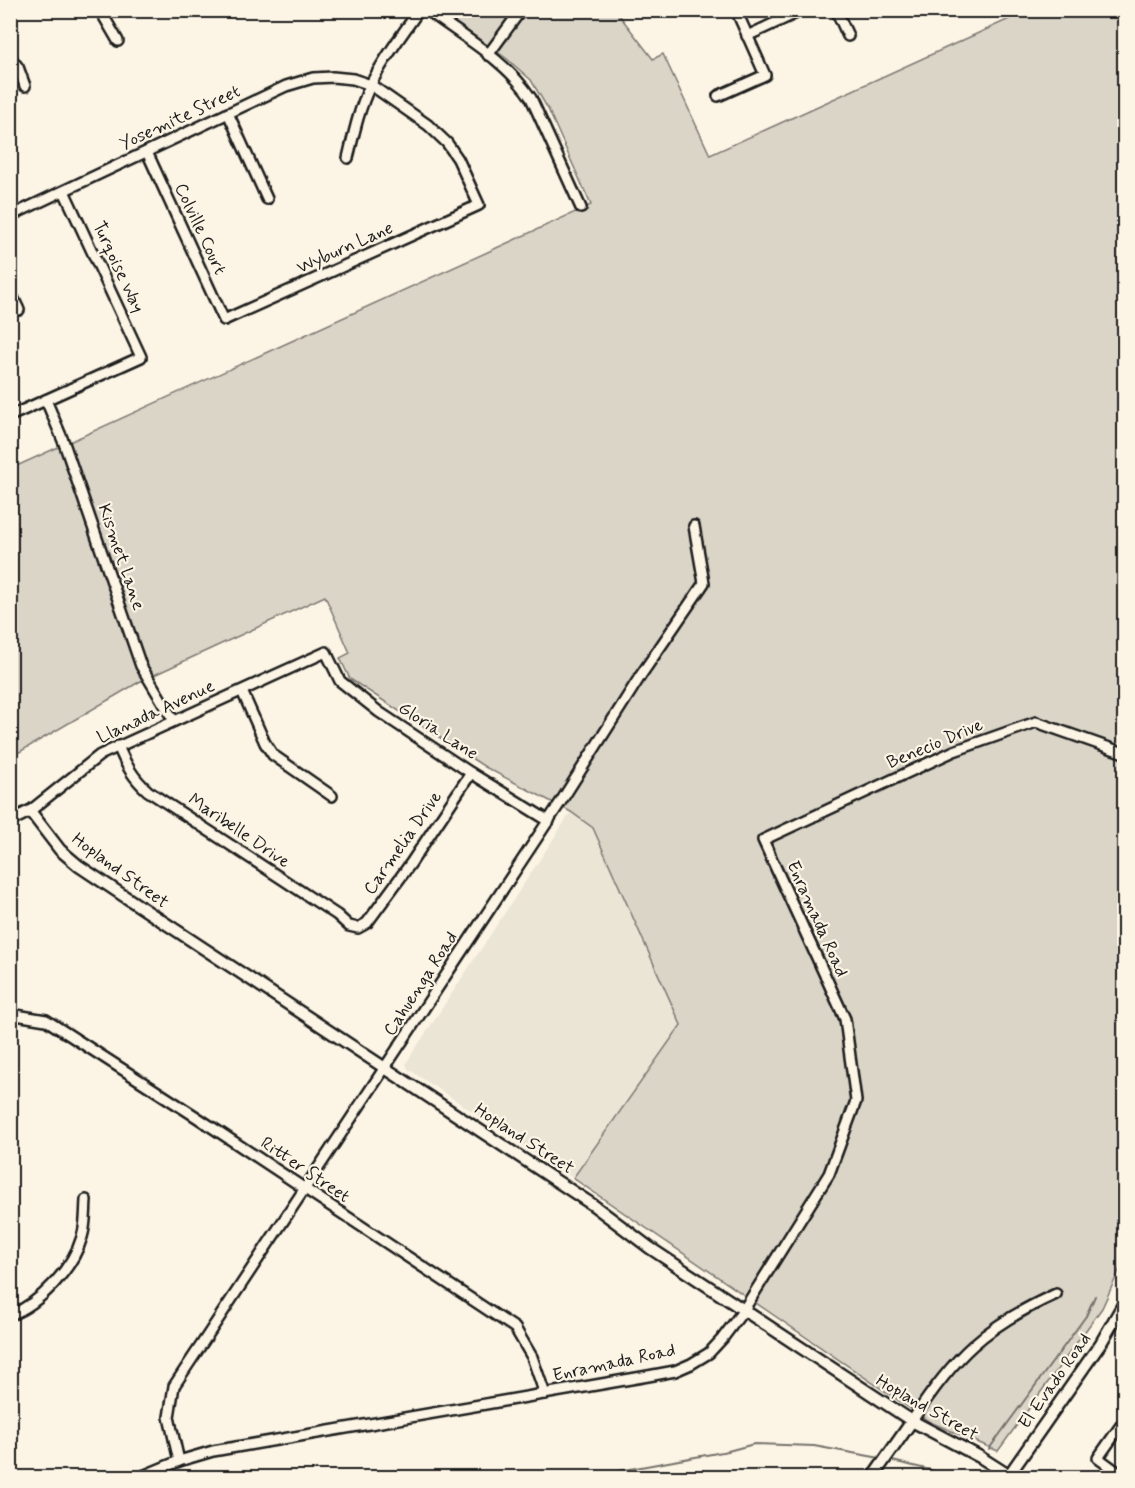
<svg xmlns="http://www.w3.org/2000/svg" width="1135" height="1488" font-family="Mynerve,sans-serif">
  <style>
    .built { fill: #ebe5d6 }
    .green { fill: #dbd5c8; stroke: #7c7872; stroke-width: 1.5 }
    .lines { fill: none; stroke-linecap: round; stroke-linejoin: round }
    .stream { stroke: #75726c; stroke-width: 2 }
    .minor-casing { stroke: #1c1c1c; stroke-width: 14 }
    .tertiary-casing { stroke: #1c1c1c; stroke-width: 15 }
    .minor { stroke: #fcf5e5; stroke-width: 9 }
    .tertiary { stroke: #fcf5e5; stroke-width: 10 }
    .labels { text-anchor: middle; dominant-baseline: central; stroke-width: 4.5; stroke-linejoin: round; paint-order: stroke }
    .street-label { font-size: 18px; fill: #1c1c1c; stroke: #fcf5e5 }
  </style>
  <rect width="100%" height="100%" fill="#fcf5e5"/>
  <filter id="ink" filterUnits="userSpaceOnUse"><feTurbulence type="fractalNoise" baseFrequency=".0167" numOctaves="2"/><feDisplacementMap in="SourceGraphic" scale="12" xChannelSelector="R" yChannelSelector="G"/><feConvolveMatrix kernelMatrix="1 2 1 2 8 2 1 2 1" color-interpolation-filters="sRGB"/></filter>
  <g filter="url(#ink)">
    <path class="built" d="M 571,812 L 593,828 L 681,1025 L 573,1178 L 408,1069 L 406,1063 Z"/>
    <path class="green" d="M 438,11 L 616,11 L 653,59 L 663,54 L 710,155 L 1027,11 L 1124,11 L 1124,1260 L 1102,1308 L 998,1451 L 930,1422 L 573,1178 L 681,1025 L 593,828 L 571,812 L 485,767 L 350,679 L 340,658 L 350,653 L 325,596 L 139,682 L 11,757 L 10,469 L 591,205 L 548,109 L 531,80 L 506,58 Z"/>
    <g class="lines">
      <g class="stream">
        <path d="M 989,1449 L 1086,1316 L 1095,1296"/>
        <path d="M 888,1460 L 956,1476 L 973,1471"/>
        <path d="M 581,1478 L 728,1451 L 754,1444 L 814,1446 L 880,1458"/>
      </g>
      <defs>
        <g id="minor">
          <path d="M 100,10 L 118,41"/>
          <path d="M 427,10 C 463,37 506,60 531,98 L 581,208"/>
          <path d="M 836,10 L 848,36"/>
          <path d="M 747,36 L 803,10"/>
          <path d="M 488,55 L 521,10"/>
          <path d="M 10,57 L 18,67 L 25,86"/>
          <path d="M 718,96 L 765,75 L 736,10"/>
          <path d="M 228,113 L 267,199"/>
          <path d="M 348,158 C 354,133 359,109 370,86 C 383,59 402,35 419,10"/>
          <path d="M 10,216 L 286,86 L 313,78 L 333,77 L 353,79 L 371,85 L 428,125 L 447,143 L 458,159 L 479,205 L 224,320 L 147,152"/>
          <path d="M 10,291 L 19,310"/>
          <path d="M 46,400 L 64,443 L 141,666 L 174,721"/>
          <path d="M 10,416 L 141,357 L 64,191"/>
          <path d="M 242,691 L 265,743 L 273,755 L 332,796"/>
          <path d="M 118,746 C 126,765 133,778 148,791 L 337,915 L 349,926 L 358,928 L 367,923 L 411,863 L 471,773"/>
          <path d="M 30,811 L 100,755 L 326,652 L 340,681 L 379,712 L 471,773 L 549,821"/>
          <path d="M 10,1014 L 46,1020 L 195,1116 L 515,1328 L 532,1357 L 545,1394"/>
          <path d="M 10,1315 C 40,1304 73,1268 82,1237 C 86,1225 85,1213 86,1200"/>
          <path d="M 912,1421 C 954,1356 985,1326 1056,1294"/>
          <path d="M 1124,1421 L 1098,1458 L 1124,1477"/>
          <path d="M 179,1461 L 169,1417 L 174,1386 L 560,803 L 641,675 L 704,583 L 694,526"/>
          <path d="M 138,1478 L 179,1461 L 213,1451 L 648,1376 L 675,1371 L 691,1364 L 709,1353 L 722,1339 L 743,1311 L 829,1174 L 856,1101 L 845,1019 L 763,840 L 954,751 L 1036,722 L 1124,753"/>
        </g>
        <g id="tertiary">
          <path d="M 10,821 L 30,811 L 60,850 L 79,866 L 121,894 L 593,1205 L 650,1248 L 912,1421 L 980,1457 L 1013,1478"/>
          <path d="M 1009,1475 L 1101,1343 L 1124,1303"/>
          <path d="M 872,1478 L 912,1421"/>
        </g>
      </defs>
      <use href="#minor" class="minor-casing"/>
      <use href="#tertiary" class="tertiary-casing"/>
      <use href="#minor" class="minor"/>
      <use href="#tertiary" class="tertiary"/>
    </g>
  </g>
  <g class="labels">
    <g class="street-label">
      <text transform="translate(180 118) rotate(-25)">Yosemite Street</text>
      <text transform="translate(200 229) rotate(65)">Colville Court</text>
      <text transform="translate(345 248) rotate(-24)">Wyburn Lane</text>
      <text transform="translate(118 267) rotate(65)">Turqoise Way</text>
      <text transform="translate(121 557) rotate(71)">Kismet Lane</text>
      <text transform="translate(156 712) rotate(-25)">Llanada Avenue</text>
      <text transform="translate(438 731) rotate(33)">Gloria Lane</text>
      <text transform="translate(935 744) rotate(-23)">Benecio Drive</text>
      <text transform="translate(239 831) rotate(34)">Maribelle Drive</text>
      <text transform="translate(403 843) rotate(-55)">Carmelia Drive</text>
      <text transform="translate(120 871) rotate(36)">Hopland Street</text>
      <text transform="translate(817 919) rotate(66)">Enramada Road</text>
      <text transform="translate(421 984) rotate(-57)">Cahuenga Road</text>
      <text transform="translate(524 1139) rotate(33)">Hopland Street</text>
      <text transform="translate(305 1170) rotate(34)">Ritter Street</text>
      <text transform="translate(614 1363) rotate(-12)">Enramada Road</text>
      <text transform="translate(1055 1381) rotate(-55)">El Evado Road</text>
      <text transform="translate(927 1408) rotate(30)">Hopland Street</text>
    </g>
  </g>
  <rect width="1135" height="1488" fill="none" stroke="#fcf5e5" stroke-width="36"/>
  <rect x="18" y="18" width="1099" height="1452" fill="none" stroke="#1c1c1c" stroke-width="2" filter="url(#ink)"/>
</svg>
